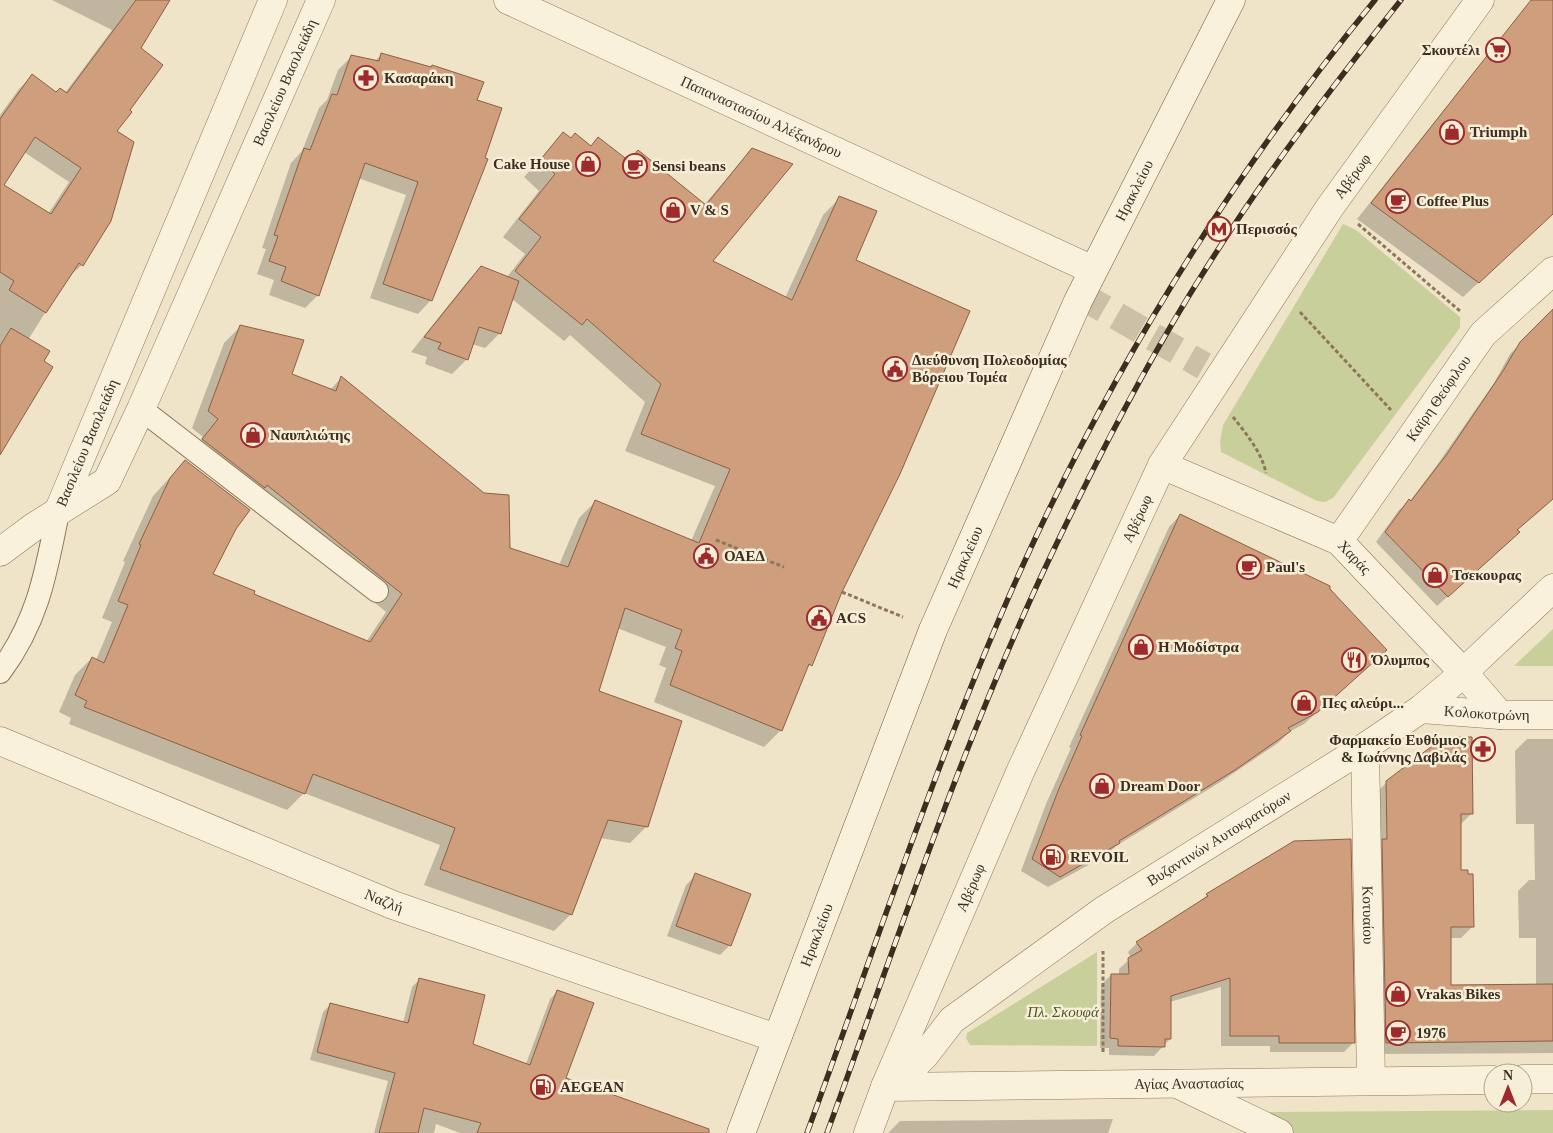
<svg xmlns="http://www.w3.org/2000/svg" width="1553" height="1133" font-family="Georgia,serif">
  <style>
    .green { fill: #c9cf9b }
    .shadow { fill: #0003; fill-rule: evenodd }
    .building { fill: #cf9f7d; stroke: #8d5f41; fill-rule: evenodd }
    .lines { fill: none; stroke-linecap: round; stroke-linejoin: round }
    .pedestrian-tunnel { stroke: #ccc0a6; stroke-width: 28; stroke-dasharray: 28 14; stroke-linecap: butt }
    .service-casing { stroke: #8d765c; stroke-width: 24 }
    .pedestrian-casing { stroke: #8d765c; stroke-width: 29 }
    .minor-casing { stroke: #8d765c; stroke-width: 29 }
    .tertiary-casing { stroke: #8d765c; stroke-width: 29 }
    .secondary-casing { stroke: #6f573f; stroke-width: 29 }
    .path { stroke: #8d765c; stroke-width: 3; stroke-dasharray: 4 2.5; stroke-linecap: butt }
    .service { stroke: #faf1dc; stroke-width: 22 }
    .pedestrian { stroke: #faf1dc; stroke-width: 28 }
    .minor { stroke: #faf1dc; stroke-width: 28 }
    .tertiary { stroke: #faf1dc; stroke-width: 28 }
    .secondary { stroke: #faf1dc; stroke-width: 28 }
    .rail-casing { stroke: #3d2e20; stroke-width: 5.5 }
    .rail { stroke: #f7eed8; stroke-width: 4; stroke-dasharray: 11; stroke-linecap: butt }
    .labels { text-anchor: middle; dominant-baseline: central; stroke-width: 5; stroke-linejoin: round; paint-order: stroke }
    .poi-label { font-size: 15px; font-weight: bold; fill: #3d2e20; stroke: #f7eed8; text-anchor: start }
    .street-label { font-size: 15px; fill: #3d2e20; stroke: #f7eed8 }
    .park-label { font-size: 15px; font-style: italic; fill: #4d5a26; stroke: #f7eed8 }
  </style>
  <rect width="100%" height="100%" fill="#f0e4c8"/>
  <g class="green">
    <path d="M 1343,224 L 1356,230 L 1460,317 L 1460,328 L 1333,498 L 1325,502 L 1317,501 L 1221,452 L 1220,442 L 1223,425 Z"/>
    <path d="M 1553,629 L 1553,666 L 1514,666 Z"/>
    <path d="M 1097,952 L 1097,1046 L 970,1045 L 966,1038 L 967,1033 Z"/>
    <path d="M 1553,1110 L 1553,1133 L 1252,1133 L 1256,1112 Z"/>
  </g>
  <g class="shadow">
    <path d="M 52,0 L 169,0 L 139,48 L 128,110 L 116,131 L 82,265 L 67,278 L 28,340 L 0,453 L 0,115 L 19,89 L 32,76 L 56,94 L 65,93 L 112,30 ZM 24,152 L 69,182 L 48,214 L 2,185 Z"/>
    <path d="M 1532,0 L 1553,0 L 1553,213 L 1463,297 L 1357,219 Z"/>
    <path d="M 381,55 L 475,101 L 431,300 L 418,314 L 370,298 L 406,195 L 358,178 L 318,295 L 305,308 L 269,295 L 274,280 L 257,274 L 266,249 L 262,248 L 291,163 L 302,151 L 319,108 L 327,100 L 338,70 L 352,56 L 375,61 Z"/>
    <path d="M 563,134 L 571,139 L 590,147 L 598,138 L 627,162 L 638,151 L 704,205 L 752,149 L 711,261 L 785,298 L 823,215 L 840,198 L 855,261 L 841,591 L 810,665 L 805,670 L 781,730 L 764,747 L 654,702 L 666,668 L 659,665 L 666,647 L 617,628 L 597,692 L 647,826 L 630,843 L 600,838 L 571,914 L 554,931 L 424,885 L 440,845 L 304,793 L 287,810 L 69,724 L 71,718 L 59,712 L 75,675 L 92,658 L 96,660 L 112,622 L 102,618 L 125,562 L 123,561 L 153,496 L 185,461 L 235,529 L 212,575 L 252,595 L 366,642 L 386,612 L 250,501 L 186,457 L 203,437 L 192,428 L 224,343 L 241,326 L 291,375 L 330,390 L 341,378 L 509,548 L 559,565 L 579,518 L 595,502 L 691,541 L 715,486 L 625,451 L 645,402 L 570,335 L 564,341 L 512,299 L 500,333 L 485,348 L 472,344 L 467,359 L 452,374 L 425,364 L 427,357 L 411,352 L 467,282 L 481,267 L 507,277 L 525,254 L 503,237 L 539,191 L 524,177 Z"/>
    <path d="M 1553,313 L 1553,499 L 1516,531 L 1509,542 L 1437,606 L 1376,542 L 1399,510 L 1410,501 L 1437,465 L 1494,383 L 1510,354 Z"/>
    <path d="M 1180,515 L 1374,661 L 1304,724 L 1289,732 L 1278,743 L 1222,781 L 1116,846 L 1107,855 L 1048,887 L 1021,871 L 1046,804 L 1071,748 L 1069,747 L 1169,527 Z"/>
    <path d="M 1527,739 L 1553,739 L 1553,1053 L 1376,1054 L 1375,794 L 1387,782 L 1472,813 L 1460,825 L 1460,871 L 1473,926 L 1461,938 L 1449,938 L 1449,987 L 1536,985 L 1536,938 L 1519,938 L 1518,891 L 1529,880 L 1535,880 L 1534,824 L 1516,824 L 1515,751 Z"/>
    <path d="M 696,875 L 730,945 L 720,955 L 667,936 L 686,885 Z"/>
    <path d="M 1207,895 L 1353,1043 L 1344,1052 L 1270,1052 L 1270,1046 L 1221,1046 L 1221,987 L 1170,1002 L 1170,1039 L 1154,1056 L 1109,1055 L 1109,1048 L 1100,1048 L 1101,985 L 1111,975 L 1119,975 L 1119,969 L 1131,958 L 1128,952 L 1137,943 L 1198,904 Z"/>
    <path d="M 420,979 L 472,1045 L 526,1064 L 550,999 L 558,991 L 565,1078 L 670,1133 L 460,1133 L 436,1124 L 434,1133 L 374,1133 L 388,1081 L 310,1060 L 323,1012 L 331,1004 L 403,1023 L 412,987 Z"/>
    <path d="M 1113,1119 L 1108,1133 L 888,1133 L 900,1121 Z"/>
  </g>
  <g class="building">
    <path d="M 136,0 L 170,0 L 141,48 L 163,65 L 130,110 L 132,112 L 117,131 L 134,142 L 111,221 L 83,266 L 79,263 L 46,313 L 9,290 L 14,281 L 0,272 L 0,119 L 32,74 L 56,92 L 60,88 L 67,93 ZM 35,137 L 81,168 L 51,214 L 4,185 Z"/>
    <path d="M 1531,0 L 1553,0 L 1553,214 L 1479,283 L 1371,203 Z"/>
    <path d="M 381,53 L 431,67 L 432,65 L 484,82 L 477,100 L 502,108 L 485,158 L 488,159 L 432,301 L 383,284 L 418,182 L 365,163 L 319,296 L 281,281 L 286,267 L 269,261 L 278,236 L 274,235 L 304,148 L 310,150 L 332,94 L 337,95 L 351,55 L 379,61 Z"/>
    <path d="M 563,132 L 571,138 L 575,133 L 591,146 L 598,137 L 629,161 L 638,150 L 706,205 L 752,148 L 793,164 L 713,261 L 792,300 L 839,196 L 877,211 L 856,260 L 970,311 L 900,474 L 842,592 L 812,666 L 809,664 L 782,731 L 670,685 L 682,651 L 675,648 L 682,630 L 625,608 L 599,691 L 682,721 L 648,827 L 608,820 L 572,915 L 440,869 L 455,828 L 313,774 L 305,794 L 84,707 L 87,701 L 75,695 L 92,657 L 104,663 L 128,605 L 118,601 L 141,545 L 139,544 L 170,478 L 185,460 L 250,510 L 236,529 L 213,574 L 255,591 L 254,594 L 370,642 L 402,594 L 267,485 L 265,488 L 202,439 L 218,419 L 208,411 L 240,325 L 304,340 L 292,374 L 336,391 L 341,376 L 484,493 L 509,495 L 510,548 L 568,567 L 595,500 L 699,543 L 730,469 L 641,434 L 661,384 L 587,319 L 582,325 L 515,271 L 541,237 L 519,219 L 555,174 L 540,160 Z"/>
    <path d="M 481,266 L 519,281 L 501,334 L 479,327 L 468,360 L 438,349 L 441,343 L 424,337 Z"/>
    <path d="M 1553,309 L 1553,499 L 1517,530 L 1520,532 L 1448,597 L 1385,532 L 1409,499 L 1411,501 L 1447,454 L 1503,371 L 1520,342 Z"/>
    <path d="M 11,328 L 50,351 L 44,361 L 53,367 L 0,455 L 0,346 Z"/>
    <path d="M 1180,514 L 1330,586 L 1330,589 L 1387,650 L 1318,712 L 1288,728 L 1291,731 L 1235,770 L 1119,841 L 1120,843 L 1060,877 L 1032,859 L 1058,791 L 1082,736 L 1080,735 Z"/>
    <path d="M 1444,737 L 1472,737 L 1473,814 L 1461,814 L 1461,870 L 1468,870 L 1468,874 L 1473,874 L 1474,927 L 1451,927 L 1451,985 L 1553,984 L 1553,1041 L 1386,1043 L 1382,839 L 1387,839 L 1386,781 Z"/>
    <path d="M 1351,839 L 1355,1043 L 1279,1043 L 1279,1036 L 1230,1036 L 1230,978 L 1171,996 L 1171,1039 L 1165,1039 L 1165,1047 L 1118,1046 L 1118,1039 L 1110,1038 L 1111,974 L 1129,974 L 1128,958 L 1142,950 L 1136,942 L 1208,896 L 1206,894 L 1294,841 Z"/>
    <path d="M 695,873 L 751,894 L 731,946 L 676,926 Z"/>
    <path d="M 419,978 L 485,995 L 473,1044 L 530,1065 L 557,990 L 594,1003 L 566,1078 L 709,1129 L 709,1133 L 477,1133 L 481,1123 L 424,1108 L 418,1133 L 379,1133 L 395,1073 L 317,1052 L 330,1003 L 408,1023 Z"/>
  </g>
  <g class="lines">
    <path class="pedestrian-tunnel" d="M 1080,295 L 1204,366"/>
    <defs>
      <g id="service">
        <path d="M 141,409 L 377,591"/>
        <path d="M 0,672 C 38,621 46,573 58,512"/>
      </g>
      <path id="pedestrian" d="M 1177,1084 L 1279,1133"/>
      <g id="minor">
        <path id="s1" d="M 1162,465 L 1339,541 L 1463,672 L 1500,715"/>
        <path id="s2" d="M 58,512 L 273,0"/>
        <path id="s3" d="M 1339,541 L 1483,334 L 1553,271"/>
        <path id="s4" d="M 0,552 L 35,526 L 107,481 L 141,409 L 321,0"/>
        <path id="s5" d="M 0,741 L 393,905 L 776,1038"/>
        <path id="s6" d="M 1365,747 L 1371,1081"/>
        <path d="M 1523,1079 L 1553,1079"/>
        <path id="s7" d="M 885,1087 L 1493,1080"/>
      </g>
      <g id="tertiary">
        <path id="s8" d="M 508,0 L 1093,270"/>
        <path id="s9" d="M 1421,709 L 1500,715 L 1553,715"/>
        <path id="s10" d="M 886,1087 L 909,1071 L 925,1055 L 952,1020 L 1104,910 L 1365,747 L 1421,709 L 1452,683 L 1553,588"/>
        <path id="s11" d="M 868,1133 L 885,1087 L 1021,770 L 1162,465 L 1330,207 L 1480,0"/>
      </g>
      <g id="secondary">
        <path id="s12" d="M 741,1133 L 933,630 L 1078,301 L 1231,0"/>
      </g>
    </defs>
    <use href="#service" class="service-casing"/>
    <use href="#pedestrian" class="pedestrian-casing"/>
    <use href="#minor" class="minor-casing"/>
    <use href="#tertiary" class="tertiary-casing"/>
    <use href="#secondary" class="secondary-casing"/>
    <g class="path">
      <path d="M 1358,224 L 1460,311"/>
      <path d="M 1300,312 L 1391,410"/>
      <path d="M 1233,417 C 1246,433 1262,453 1266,473"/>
      <path d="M 716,540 L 784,567"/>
      <path d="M 842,592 L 903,617"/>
      <path d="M 1103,1052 L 1103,951"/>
    </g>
    <use href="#service" class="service"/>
    <use href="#pedestrian" class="pedestrian"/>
    <use href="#minor" class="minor"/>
    <use href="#tertiary" class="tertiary"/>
    <use href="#secondary" class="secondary"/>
    <defs>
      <g id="rail">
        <path d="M 807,1133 C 880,935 945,732 1034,541 C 1125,347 1240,165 1375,0"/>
        <path d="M 827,1133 C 899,936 964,736 1055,547 C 1100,453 1149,358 1205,270 C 1264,176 1332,87 1401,0"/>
      </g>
    </defs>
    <use href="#rail" class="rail-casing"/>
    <use href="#rail" class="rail"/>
  </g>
  <defs>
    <symbol id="supermarket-ring" viewBox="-11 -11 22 22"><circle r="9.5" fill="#f7eed8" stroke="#9e2a2b" stroke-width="1.5"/><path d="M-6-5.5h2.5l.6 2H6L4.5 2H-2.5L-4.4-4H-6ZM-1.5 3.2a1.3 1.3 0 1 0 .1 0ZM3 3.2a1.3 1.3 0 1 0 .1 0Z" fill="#9e2a2b"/></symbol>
    <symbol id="pharmacy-ring" viewBox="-11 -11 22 22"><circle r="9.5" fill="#f7eed8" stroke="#9e2a2b" stroke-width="1.5"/><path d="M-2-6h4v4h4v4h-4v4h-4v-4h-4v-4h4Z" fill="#9e2a2b"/></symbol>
    <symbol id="shop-ring" viewBox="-11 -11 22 22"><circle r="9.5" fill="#f7eed8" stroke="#9e2a2b" stroke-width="1.5"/><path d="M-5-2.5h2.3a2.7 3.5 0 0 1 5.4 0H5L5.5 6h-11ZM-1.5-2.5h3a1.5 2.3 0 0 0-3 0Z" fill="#9e2a2b"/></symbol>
    <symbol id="cafe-ring" viewBox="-11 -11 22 22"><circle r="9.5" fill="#f7eed8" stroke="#9e2a2b" stroke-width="1.5"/><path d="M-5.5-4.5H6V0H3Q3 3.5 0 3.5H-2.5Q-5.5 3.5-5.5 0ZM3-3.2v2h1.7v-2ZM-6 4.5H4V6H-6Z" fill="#9e2a2b"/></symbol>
    <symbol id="metro-ring" viewBox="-11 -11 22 22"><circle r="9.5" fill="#f7eed8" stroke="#9e2a2b" stroke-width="1.5"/><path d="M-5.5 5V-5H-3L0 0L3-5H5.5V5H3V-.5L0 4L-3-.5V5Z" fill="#9e2a2b"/></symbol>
    <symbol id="civic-ring" viewBox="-11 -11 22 22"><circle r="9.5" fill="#f7eed8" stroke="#9e2a2b" stroke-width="1.5"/><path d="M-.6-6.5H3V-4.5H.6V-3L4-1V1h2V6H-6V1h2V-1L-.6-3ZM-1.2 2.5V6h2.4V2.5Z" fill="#9e2a2b"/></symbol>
    <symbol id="restaurant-ring" viewBox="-11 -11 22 22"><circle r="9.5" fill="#f7eed8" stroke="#9e2a2b" stroke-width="1.5"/><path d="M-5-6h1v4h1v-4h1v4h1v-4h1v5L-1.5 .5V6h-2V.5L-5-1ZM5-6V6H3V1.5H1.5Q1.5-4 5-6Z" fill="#9e2a2b"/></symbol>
    <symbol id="fuel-ring" viewBox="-11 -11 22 22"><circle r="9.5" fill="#f7eed8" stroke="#9e2a2b" stroke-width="1.5"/><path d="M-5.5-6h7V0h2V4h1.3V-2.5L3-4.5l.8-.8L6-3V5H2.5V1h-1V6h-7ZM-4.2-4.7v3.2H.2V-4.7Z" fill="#9e2a2b"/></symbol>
  </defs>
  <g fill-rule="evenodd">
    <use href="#supermarket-ring" x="1484" y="36" width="28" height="28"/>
    <use href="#pharmacy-ring" x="352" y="64" width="28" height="28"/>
    <use href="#shop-ring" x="1438" y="118" width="28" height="28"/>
    <use href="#shop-ring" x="574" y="150" width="28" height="28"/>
    <use href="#cafe-ring" x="621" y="152" width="28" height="28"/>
    <use href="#cafe-ring" x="1384" y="187" width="28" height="28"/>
    <use href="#shop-ring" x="659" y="196" width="28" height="28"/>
    <use href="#metro-ring" x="1205" y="215" width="28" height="28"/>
    <use href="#civic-ring" x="881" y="355" width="28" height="28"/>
    <use href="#shop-ring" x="239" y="421" width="28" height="28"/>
    <use href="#civic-ring" x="692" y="542" width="28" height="28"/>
    <use href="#cafe-ring" x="1235" y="553" width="28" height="28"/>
    <use href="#shop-ring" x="1421" y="561" width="28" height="28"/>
    <use href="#civic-ring" x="805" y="604" width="28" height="28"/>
    <use href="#shop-ring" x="1127" y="633" width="28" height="28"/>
    <use href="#restaurant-ring" x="1340" y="646" width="28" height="28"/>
    <use href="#shop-ring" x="1290" y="689" width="28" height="28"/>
    <use href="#pharmacy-ring" x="1469" y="735" width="28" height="28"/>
    <use href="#shop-ring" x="1088" y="772" width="28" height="28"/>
    <use href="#fuel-ring" x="1039" y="843" width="28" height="28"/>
    <use href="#shop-ring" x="1384" y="980" width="28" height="28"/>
    <use href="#cafe-ring" x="1384" y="1019" width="28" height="28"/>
    <use href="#fuel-ring" x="529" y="1073" width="28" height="28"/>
  </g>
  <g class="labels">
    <g class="poi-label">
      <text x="1480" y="50" text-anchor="end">Σκουτέλι</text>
      <text x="384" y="78">Κασαράκη</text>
      <text x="1470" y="132">Triumph</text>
      <text x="570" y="164" text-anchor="end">Cake House</text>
      <text x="652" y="166">Sensi beans</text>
      <text x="1416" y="201">Coffee Plus</text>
      <text x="690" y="210">V &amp; S</text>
      <text x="1236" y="229">Περισσός</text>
      <text x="912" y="360">Διεύθυνση Πολεοδομίας<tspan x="912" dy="17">Βόρειου Τομέα</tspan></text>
      <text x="270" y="435">Ναυπλιώτης</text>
      <text x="724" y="556">ΟΑΕΔ</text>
      <text x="1266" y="567">Paul's</text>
      <text x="1452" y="575">Τσεκουρας</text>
      <text x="836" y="618">ACS</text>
      <text x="1158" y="647">Η Μοδίστρα</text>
      <text x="1372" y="660">Όλυμπος</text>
      <text x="1322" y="703">Πες αλεύρι...</text>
      <text x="1466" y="740" text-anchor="end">Φαρμακείο Ευθύμιος<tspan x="1466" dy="17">&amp; Ιωάννης Δαβιλάς</tspan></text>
      <text x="1120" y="786">Dream Door</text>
      <text x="1070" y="857">REVOIL</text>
      <text x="1416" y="994">Vrakas Bikes</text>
      <text x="1416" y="1033">1976</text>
      <text x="560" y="1087">AEGEAN</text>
    </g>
    <g class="street-label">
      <text stroke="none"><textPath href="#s4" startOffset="565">Βασιλείου Βασιλειάδη</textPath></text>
      <text stroke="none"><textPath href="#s8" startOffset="279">Παπαναστασίου Αλέξανδρου</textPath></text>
      <text stroke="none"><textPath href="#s11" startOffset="1076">Αβέρωφ</textPath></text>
      <text stroke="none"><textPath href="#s12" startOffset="1022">Ηρακλείου</textPath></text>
      <text stroke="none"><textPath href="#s3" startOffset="174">Καϊρη Θεόφιλου</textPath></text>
      <text stroke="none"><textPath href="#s2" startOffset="75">Βασιλείου Βασιλειάδη</textPath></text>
      <text stroke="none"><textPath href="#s11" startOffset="671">Αβέρωφ</textPath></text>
      <text stroke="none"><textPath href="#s12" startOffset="618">Ηρακλείου</textPath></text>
      <text stroke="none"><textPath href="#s1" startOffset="215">Χαράς</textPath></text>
      <text stroke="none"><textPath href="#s9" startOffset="66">Κολοκοτρώνη</textPath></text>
      <text stroke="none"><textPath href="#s10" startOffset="418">Βυζαντινών Αυτοκρατόρων</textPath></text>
      <text stroke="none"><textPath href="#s11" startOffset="266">Αβέρωφ</textPath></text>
      <text stroke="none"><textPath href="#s5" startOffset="416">Ναζλή</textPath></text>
      <text stroke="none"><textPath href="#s6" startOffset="168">Κοτυαίου</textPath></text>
      <text stroke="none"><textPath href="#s12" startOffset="212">Ηρακλείου</textPath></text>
      <text stroke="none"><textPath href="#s7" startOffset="304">Αγίας Αναστασίας</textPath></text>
    </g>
    <g class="park-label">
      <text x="1063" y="1012">Πλ. Σκουφά</text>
    </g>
  </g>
  <g transform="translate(1508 1088)"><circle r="24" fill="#f7eed8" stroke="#ada18e"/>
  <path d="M0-4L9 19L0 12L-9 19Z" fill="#9e2a2b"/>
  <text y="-8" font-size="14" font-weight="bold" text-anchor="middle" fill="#3d2e20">N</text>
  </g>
</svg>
